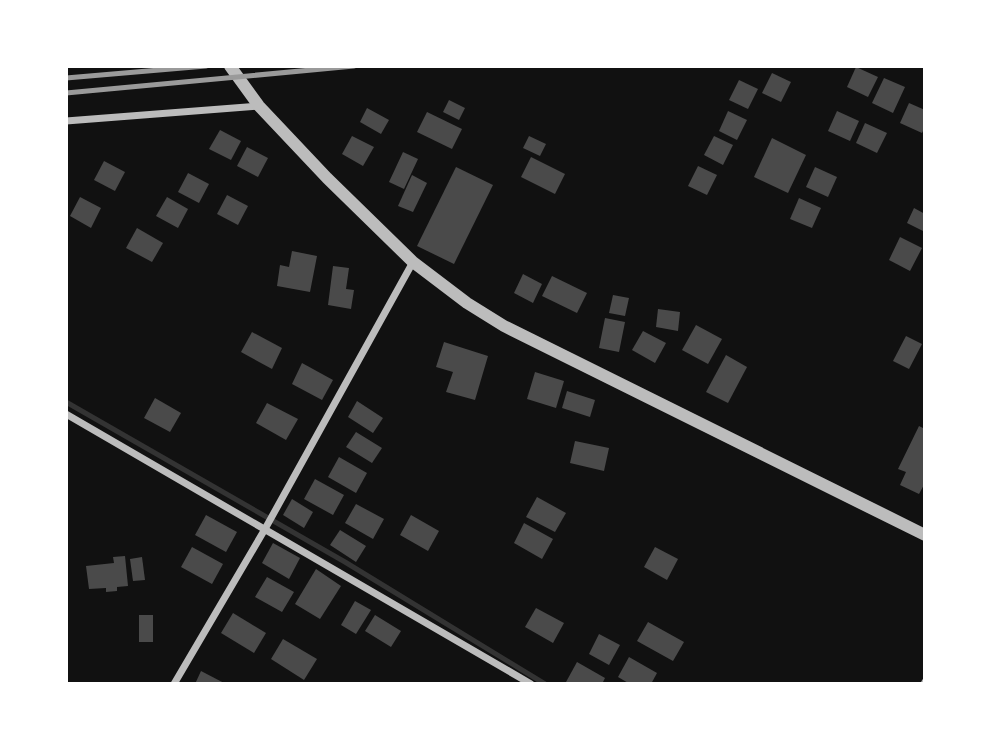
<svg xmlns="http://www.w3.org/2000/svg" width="991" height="750" font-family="Quicksand,sans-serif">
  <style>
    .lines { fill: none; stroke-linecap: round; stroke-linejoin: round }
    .stream { stroke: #333; stroke-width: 5 }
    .building { fill: #4a4a4a }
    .minor { stroke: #bcbcbc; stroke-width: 7 }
    .tertiary { stroke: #bcbcbc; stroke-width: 12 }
    .rail { stroke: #9a9a9a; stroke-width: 5 }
  </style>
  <rect width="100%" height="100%" fill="#111"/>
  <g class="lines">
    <path class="stream" d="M 66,402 L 345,562 L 545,684"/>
  </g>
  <g class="building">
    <path d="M 856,67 L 878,77 L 868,97 L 847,87 Z"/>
    <path d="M 772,73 L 791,82 L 781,102 L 762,93 Z"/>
    <path d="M 884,78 L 905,87 L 893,113 L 872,103 Z"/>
    <path d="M 739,80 L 758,89 L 748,109 L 729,100 Z"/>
    <path d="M 449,100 L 465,108 L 459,120 L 443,112 Z"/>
    <path d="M 909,103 L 925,110 L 925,127 L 922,133 L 900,123 Z"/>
    <path d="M 367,108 L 389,120 L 381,134 L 360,122 Z"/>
    <path d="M 728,111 L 747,120 L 737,140 L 719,131 Z"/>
    <path d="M 837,111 L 859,121 L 850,141 L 828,131 Z"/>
    <path d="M 427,112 L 462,129 L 452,149 L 417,132 Z"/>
    <path d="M 865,123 L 887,133 L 877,153 L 856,143 Z"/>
    <path d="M 220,130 L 241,141 L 231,160 L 209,149 Z"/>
    <path d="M 352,136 L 374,147 L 363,166 L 342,154 Z"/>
    <path d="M 529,136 L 546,144 L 540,156 L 523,148 Z"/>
    <path d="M 714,136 L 733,145 L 723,165 L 704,155 Z"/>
    <path d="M 772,138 L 806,155 L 788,193 L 754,177 Z"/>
    <path d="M 247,147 L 268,158 L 258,177 L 237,166 Z"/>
    <path d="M 403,152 L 418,159 L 404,189 L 389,182 Z"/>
    <path d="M 531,157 L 565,174 L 555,194 L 521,177 Z"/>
    <path d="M 104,161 L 125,172 L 115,191 L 94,180 Z"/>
    <path d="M 698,166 L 717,175 L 707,195 L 688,186 Z"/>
    <path d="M 456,167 L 493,185 L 454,264 L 417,246 Z"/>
    <path d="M 815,167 L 837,177 L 828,197 L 806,187 Z"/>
    <path d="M 188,173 L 209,184 L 199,203 L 178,192 Z"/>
    <path d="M 412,175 L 427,183 L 413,212 L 398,206 Z"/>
    <path d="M 227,195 L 248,206 L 238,225 L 217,214 Z"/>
    <path d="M 80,197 L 101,208 L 91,228 L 70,216 Z"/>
    <path d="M 167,197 L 188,209 L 178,228 L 156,216 Z"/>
    <path d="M 799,198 L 821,208 L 812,228 L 790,219 Z"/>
    <path d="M 914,208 L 925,214 L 923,231 L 907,223 Z"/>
    <path d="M 137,228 L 163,243 L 152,262 L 126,248 Z"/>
    <path d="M 900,237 L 922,248 L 910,271 L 889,260 Z"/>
    <path d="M 292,251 L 317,256 L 310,292 L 277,286 L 280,265 L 289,267 Z"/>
    <path d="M 333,266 L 349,268 L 346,289 L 354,290 L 351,309 L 328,305 Z"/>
    <path d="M 523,274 L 542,284 L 533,303 L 514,293 Z"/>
    <path d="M 552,276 L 587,293 L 577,313 L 542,296 Z"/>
    <path d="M 613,295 L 629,298 L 625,316 L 609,313 Z"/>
    <path d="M 658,309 L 680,312 L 678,331 L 656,327 Z"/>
    <path d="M 605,318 L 625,322 L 619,352 L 599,348 Z"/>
    <path d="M 696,325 L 722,339 L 708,364 L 682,350 Z"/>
    <path d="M 643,331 L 666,343 L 655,363 L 632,350 Z"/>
    <path d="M 252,332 L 282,348 L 272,369 L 241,352 Z"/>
    <path d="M 906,336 L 922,344 L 909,369 L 893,361 Z"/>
    <path d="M 444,342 L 488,356 L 475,400 L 446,392 L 453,372 L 436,367 Z"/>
    <path d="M 726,355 L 747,367 L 728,403 L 706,392 Z"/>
    <path d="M 302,363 L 333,380 L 322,400 L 292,384 Z"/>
    <path d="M 535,372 L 564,381 L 556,408 L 527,399 Z"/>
    <path d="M 567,391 L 595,400 L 590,417 L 562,408 Z"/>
    <path d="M 155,398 L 181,413 L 170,432 L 144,418 Z"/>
    <path d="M 357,401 L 383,418 L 373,433 L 348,417 Z"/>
    <path d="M 267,403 L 298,419 L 286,440 L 256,423 Z"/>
    <path d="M 919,426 L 925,429 L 925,483 L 919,494 L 900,485 L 906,472 L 898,469 Z"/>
    <path d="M 356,432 L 382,448 L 372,463 L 346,447 Z"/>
    <path d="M 575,441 L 609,448 L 604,471 L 570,463 Z"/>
    <path d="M 339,457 L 367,473 L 356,493 L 328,477 Z"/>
    <path d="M 315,479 L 344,495 L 333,515 L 304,499 Z"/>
    <path d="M 537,497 L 566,513 L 555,532 L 526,517 Z"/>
    <path d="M 292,499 L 313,512 L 304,528 L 283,515 Z"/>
    <path d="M 356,504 L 384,519 L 373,539 L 345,523 Z"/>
    <path d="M 206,515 L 237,532 L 226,552 L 195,535 Z"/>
    <path d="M 411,515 L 439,531 L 428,551 L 400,535 Z"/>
    <path d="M 524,523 L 553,539 L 542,559 L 514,543 Z"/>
    <path d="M 340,530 L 366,546 L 356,562 L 330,545 Z"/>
    <path d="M 273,543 L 300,558 L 289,579 L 262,563 Z"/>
    <path d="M 192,547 L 223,564 L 212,584 L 181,567 Z"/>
    <path d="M 655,547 L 678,559 L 667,580 L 644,567 Z"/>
    <path d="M 125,556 L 128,586 L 117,587 L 117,591 L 106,592 L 106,588 L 89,589 L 86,566 L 114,563 L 113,557 Z"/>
    <path d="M 142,557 L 145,580 L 133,581 L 130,559 Z"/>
    <path d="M 316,569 L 341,586 L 320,619 L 295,604 Z"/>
    <path d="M 267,577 L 294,592 L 282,612 L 255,597 Z"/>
    <path d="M 355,601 L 371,610 L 356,634 L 341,625 Z"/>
    <path d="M 536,608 L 564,623 L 553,643 L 525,627 Z"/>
    <path d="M 233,613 L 266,633 L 254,653 L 221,633 Z"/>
    <rect x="139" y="615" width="14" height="27"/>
    <path d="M 375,615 L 401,631 L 391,647 L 365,631 Z"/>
    <path d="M 648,622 L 684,642 L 673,661 L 637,641 Z"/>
    <path d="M 599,634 L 620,645 L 609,665 L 589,654 Z"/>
    <path d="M 283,639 L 317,659 L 304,680 L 271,659 Z"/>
    <path d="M 629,657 L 657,673 L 651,684 L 630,684 L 618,677 Z"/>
    <path d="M 577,662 L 605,678 L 602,684 L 566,682 Z"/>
    <path d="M 201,671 L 226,684 L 195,684 Z"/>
  </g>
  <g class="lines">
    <g class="minor">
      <path d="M 66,121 L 259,106"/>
      <path d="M 66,414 L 531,684"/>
      <path d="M 174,684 L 265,529 L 413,262"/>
      <path d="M 924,684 L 925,682"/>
    </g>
    <path class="tertiary" d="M 230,66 L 259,106 L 327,178 L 413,262 L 467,303 L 504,326 L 925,535"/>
    <g class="rail">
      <path d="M 66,78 L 206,66"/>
      <path d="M 66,93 L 354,66"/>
    </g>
  </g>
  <rect width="991" height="750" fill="none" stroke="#ffffff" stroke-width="136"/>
</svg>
